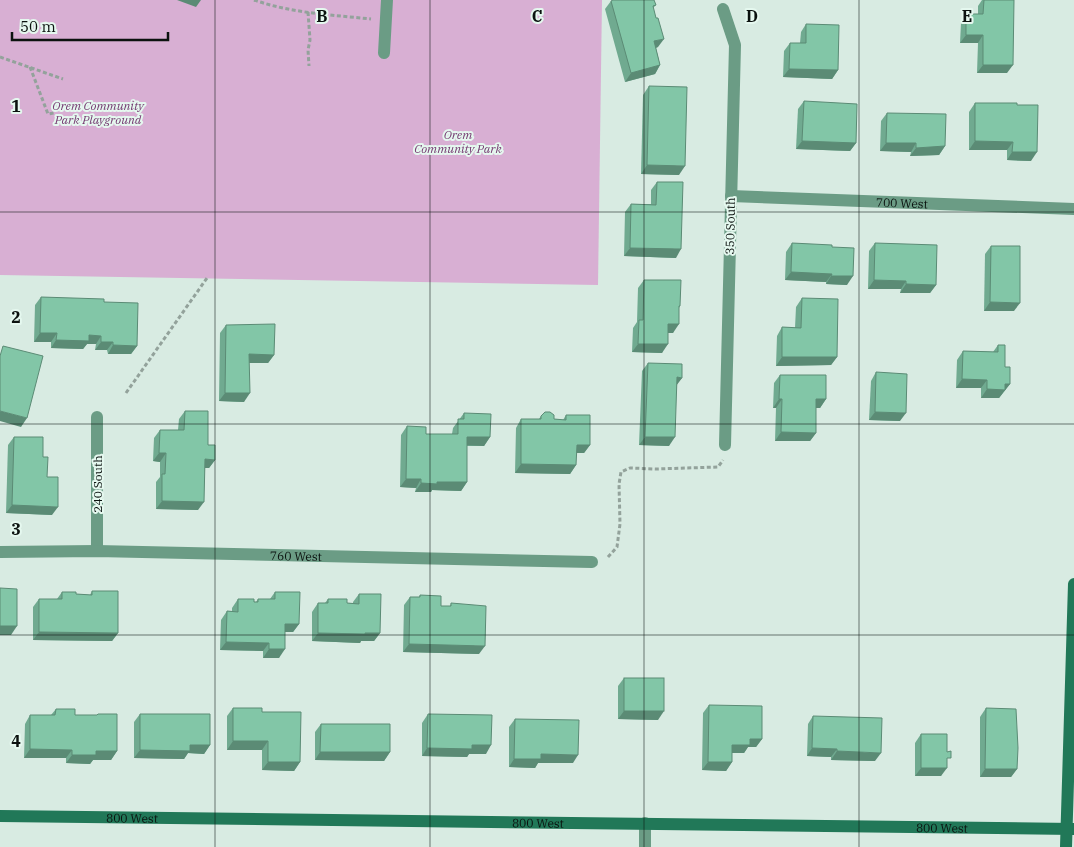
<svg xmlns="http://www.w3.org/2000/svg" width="1074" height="847" font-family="'IBM Plex Serif',serif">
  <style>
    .green { fill: #d8afd3 }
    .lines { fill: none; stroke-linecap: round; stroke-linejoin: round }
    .path { stroke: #93a29b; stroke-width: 3; stroke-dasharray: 4 2.5; stroke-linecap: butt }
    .lane { stroke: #6b9c85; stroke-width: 12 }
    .street { stroke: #6b9c85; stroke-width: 12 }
    .secondary { stroke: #217858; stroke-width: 12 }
    .wall { fill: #70aa90 }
    .shaded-wall { fill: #5b8b75 }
    .building { fill: #82c6a7; stroke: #5b8b75 }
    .grid { fill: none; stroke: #0b120f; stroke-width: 1; stroke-opacity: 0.55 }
    .labels { text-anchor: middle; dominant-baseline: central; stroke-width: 4; stroke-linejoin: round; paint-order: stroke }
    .park-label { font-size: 12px; font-style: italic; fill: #753a71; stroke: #e5f8ef }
    .street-label { font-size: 12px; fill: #0b120f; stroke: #e5f8ef }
    .grid-label { font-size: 16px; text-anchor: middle; font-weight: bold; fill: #0b120f; stroke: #e5f8ef; stroke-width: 4; stroke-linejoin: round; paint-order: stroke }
  </style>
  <rect width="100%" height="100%" fill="#d8ebe2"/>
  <path class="green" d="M 0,0 L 602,0 L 598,285 L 0,275 Z"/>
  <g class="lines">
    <g class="path">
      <path d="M 254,0 C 291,13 332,15 371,19"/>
      <path d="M 308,12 L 310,40 L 308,50 L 309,66"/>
      <path d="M 0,57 L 63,79"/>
      <path d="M 30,67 L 48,114 L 54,113"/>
      <path d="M 126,393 L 207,278"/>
      <path d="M 608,557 L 617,547 L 620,524 L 619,484 L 621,472 L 630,468 L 655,469 L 718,467 L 723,460"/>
    </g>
    <path class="lane" d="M 384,53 L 387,0"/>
    <g class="street">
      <path d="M 723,9 L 735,45 L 725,445"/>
      <path id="s1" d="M 731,196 L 1074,209"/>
      <path d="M 97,417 L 97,551"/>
      <path id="s2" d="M 0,552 L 97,551 L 592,562"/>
      <path d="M 645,847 L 645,823"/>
    </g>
    <g class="secondary">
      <path id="s3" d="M 0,816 L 1074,829"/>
      <path d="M 1066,847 L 1074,584"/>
    </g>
  </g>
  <g class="wall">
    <path d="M 982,0 L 1014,0 L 1007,73 L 977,73 L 978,43 L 960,43 L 961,23 L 966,14 L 978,14 L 978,6 Z"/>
    <path d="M 611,1 L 656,5 L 653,8 L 658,47 L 656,48 L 660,65 L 655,74 L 625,82 L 605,9 Z"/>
    <path d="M 806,24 L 838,70 L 832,79 L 783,77 L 784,51 L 790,43 L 800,43 L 801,32 Z"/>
    <path d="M 649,86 L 679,175 L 641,174 L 643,95 Z"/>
    <path d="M 804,101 L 856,143 L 850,151 L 796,149 L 798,109 Z"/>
    <path d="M 975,103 L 1031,161 L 1007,160 L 1007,150 L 969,150 L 969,112 Z"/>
    <path d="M 887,113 L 945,146 L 939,155 L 910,156 L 911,152 L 880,151 L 881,121 Z"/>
    <path d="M 657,182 L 676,258 L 624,256 L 625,212 L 631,204 L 651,204 L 651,190 Z"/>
    <path d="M 792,243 L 832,247 L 847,285 L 826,284 L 826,282 L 785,280 L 786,252 Z"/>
    <path d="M 875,243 L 936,285 L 930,293 L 900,293 L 901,289 L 868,289 L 869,251 Z"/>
    <path d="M 991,246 L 1014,311 L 984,311 L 985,254 Z"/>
    <path d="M 644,280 L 680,306 L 679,308 L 673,333 L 668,333 L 662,353 L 632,352 L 633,328 L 637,322 L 638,288 Z"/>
    <path d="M 41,297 L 104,302 L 137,346 L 131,354 L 108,354 L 107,350 L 95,350 L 96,344 L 87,344 L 83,349 L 51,348 L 51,342 L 34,342 L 35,305 Z"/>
    <path d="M 802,298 L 837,357 L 831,365 L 776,366 L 777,336 L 782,327 L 795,328 L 796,307 Z"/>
    <path d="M 226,325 L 274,355 L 268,363 L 249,363 L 244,402 L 219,401 L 220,333 Z"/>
    <path d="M 998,345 L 1010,384 L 999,398 L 981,398 L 981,388 L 956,388 L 957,360 L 963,351 L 993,352 Z"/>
    <path d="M 648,363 L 682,378 L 677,384 L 669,446 L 639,445 L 642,371 Z"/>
    <path d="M 876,372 L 900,421 L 869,420 L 871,381 Z"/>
    <path d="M 780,375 L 826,399 L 820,408 L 816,408 L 816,433 L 810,441 L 775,441 L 776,408 L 773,408 L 774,383 Z"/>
    <path d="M 185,411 L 208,445 L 215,460 L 209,468 L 205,468 L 198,510 L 156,509 L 156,482 L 160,477 L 160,462 L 153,461 L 154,438 L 160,430 L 178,430 L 179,419 Z"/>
    <path d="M 464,413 L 490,437 L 484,446 L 467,446 L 467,482 L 461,491 L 432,490 L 431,492 L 415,492 L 416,488 L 400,487 L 401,435 L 407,426 L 426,434 L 452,434 L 453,428 Z"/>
    <path d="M 566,415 L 590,445 L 584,453 L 576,453 L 576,465 L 570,474 L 515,473 L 516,428 L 521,419 L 539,419 L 541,416 L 554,419 L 563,420 Z"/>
    <path d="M 14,437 L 43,457 L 52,515 L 6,513 L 8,445 Z"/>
    <path d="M 92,591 L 118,633 L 112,641 L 33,640 L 33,607 L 39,599 L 57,599 L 62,592 L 76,594 L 90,595 Z"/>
    <path d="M 275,592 L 299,624 L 293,632 L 285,632 L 279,658 L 263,658 L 263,651 L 220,650 L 221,620 L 227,611 L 232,611 L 232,608 L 238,599 L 256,602 L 258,599 L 270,599 Z"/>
    <path d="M 359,594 L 380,633 L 374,641 L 361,641 L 360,643 L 312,641 L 312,612 L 318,603 L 325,603 L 328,599 L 347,603 L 353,603 L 353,602 Z"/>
    <path d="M 420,595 L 441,606 L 450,606 L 451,603 L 479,654 L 403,652 L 404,605 L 410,597 L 419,597 Z"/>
    <path d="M 624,678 L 658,720 L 618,719 L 618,686 Z"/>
    <path d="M 709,705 L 762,739 L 756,747 L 748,747 L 744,753 L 732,753 L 732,762 L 726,771 L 702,770 L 703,713 Z"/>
    <path d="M 233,708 L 262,712 L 300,762 L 294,771 L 262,770 L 262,750 L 227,750 L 227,716 Z"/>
    <path d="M 986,708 L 1017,769 L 1011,777 L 980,777 L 980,717 Z"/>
    <path d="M 56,709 L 75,715 L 117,751 L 111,760 L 93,760 L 90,764 L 66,763 L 66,758 L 24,758 L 25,724 L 30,715 L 51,715 Z"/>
    <path d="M 140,714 L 210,745 L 204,754 L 188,753 L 184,759 L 134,758 L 134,722 Z"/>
    <path d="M 428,714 L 486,754 L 469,754 L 467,757 L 422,756 L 422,723 Z"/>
    <path d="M 813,716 L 875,761 L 831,760 L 831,757 L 807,756 L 808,724 Z"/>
    <path d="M 515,719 L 573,763 L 538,763 L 535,768 L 509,767 L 509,727 Z"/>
    <path d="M 321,724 L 390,752 L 384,761 L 315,760 L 315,732 Z"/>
    <path d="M 921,734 L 947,763 L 941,776 L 915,776 L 915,743 Z"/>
  </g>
  <g class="shaded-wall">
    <path d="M 177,0 L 201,0 L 196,7 Z"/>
    <path d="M 966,35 L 983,35 L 978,43 L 960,43 Z"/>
    <path d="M 664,39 L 658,47 L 648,50 L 654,41 Z"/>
    <path d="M 660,65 L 655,74 L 625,82 L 631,73 Z"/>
    <path d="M 983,65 L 1013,65 L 1007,73 L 977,73 Z"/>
    <path d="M 789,69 L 838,70 L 832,79 L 783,77 Z"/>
    <path d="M 802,141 L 856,143 L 850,151 L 796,149 Z"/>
    <path d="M 975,141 L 1013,142 L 1007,150 L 969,150 Z"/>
    <path d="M 886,143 L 916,143 L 911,152 L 880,151 Z"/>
    <path d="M 945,146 L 939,155 L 910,156 L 916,148 Z"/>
    <path d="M 1012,152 L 1037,152 L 1031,161 L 1007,160 Z"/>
    <path d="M 647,165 L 685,166 L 679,175 L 641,174 Z"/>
    <path d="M 630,248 L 681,249 L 676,258 L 624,256 Z"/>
    <path d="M 791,272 L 832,274 L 826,282 L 785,280 Z"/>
    <path d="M 831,276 L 853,276 L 847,285 L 826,284 Z"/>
    <path d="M 874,280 L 906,281 L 901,289 L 868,289 Z"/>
    <path d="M 906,284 L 936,285 L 930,293 L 900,293 Z"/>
    <path d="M 990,302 L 1020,303 L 1014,311 L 984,311 Z"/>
    <path d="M 668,324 L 679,324 L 673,333 L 662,333 Z"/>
    <path d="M 40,333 L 57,333 L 51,342 L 34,342 Z"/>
    <path d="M 89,335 L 101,336 L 96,344 L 87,344 L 83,349 L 51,348 L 56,340 Z"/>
    <path d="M 101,342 L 113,342 L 107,350 L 95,350 Z"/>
    <path d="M 638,344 L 668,344 L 662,353 L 632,352 Z"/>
    <path d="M 113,345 L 137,346 L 131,354 L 108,354 Z"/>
    <path d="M 249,354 L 274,355 L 268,363 L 243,363 Z"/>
    <path d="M 782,357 L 837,357 L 831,365 L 776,366 Z"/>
    <path d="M 677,377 L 682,378 L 676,386 Z"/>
    <path d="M 962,379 L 987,380 L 981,388 L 956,388 Z"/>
    <path d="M 1005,384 L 1010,384 L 999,398 L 981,398 L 987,389 Z"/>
    <path d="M 225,393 L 250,393 L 244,402 L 219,401 Z"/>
    <path d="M 779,399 L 782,399 L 776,408 L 773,408 Z"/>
    <path d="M 816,399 L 826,399 L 820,408 L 810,408 Z"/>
    <path d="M 0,411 L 27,418 L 21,427 L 0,421 Z"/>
    <path d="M 875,412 L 906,413 L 900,421 L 869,420 Z"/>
    <path d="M 781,432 L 816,433 L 810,441 L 775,441 Z"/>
    <path d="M 467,437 L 490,437 L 484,446 L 462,445 Z"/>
    <path d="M 645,437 L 675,437 L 669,446 L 639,445 Z"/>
    <path d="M 577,445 L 590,445 L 584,453 L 571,453 Z"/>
    <path d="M 159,453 L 166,453 L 160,462 L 153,461 Z"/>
    <path d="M 205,459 L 215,460 L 209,468 L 199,468 Z"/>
    <path d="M 521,464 L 576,465 L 570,474 L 515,473 Z"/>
    <path d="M 406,479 L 421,479 L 416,488 L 400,487 Z"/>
    <path d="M 437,482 L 467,482 L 461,491 L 432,490 L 431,492 L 415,492 L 421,483 Z"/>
    <path d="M 162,501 L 204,502 L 198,510 L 156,509 Z"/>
    <path d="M 12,505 L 58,507 L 52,515 L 6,513 Z"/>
    <path d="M 285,624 L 299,624 L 293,632 L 279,632 Z"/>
    <path d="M 0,626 L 17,626 L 11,635 L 0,635 Z"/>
    <path d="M 39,632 L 118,633 L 112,641 L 33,640 Z"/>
    <path d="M 318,633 L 380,633 L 374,641 L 361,641 L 360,643 L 312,641 Z"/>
    <path d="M 226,642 L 269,643 L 263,651 L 220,650 Z"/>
    <path d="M 409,644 L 485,646 L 479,654 L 403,652 Z"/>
    <path d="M 269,649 L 285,649 L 279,658 L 263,658 Z"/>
    <path d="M 624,711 L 664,711 L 658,720 L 618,719 Z"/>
    <path d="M 750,739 L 762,739 L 756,747 L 748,747 L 744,753 L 726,753 L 732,745 Z"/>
    <path d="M 233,741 L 268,741 L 262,750 L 227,750 Z"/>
    <path d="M 190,745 L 210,745 L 204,754 L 188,753 L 184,759 L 134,758 L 140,750 Z"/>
    <path d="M 472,745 L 491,745 L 486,754 L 469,754 L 467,757 L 422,756 L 427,748 Z"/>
    <path d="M 812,748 L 837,749 L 831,757 L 807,756 Z"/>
    <path d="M 30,749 L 72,750 L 66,758 L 24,758 Z"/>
    <path d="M 96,751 L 117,751 L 111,760 L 93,760 L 90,764 L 66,763 L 72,755 Z"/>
    <path d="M 837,751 L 881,753 L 875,761 L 831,760 Z"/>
    <path d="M 320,752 L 390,752 L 384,761 L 315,760 Z"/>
    <path d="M 541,754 L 578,755 L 573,763 L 538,763 L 535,768 L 509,767 L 514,759 Z"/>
    <path d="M 268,762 L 300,762 L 294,771 L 262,770 Z"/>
    <path d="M 708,762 L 732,762 L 726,771 L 702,770 Z"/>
    <path d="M 921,768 L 947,768 L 941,776 L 915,776 Z"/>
    <path d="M 985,769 L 1017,769 L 1011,777 L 980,777 Z"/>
  </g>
  <g class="building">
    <path d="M 613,0 L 654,0 L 656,5 L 653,6 L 656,18 L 658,18 L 664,39 L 654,41 L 660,65 L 631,73 L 611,1 Z"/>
    <path d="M 984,0 L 1014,0 L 1013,65 L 983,65 L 983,35 L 966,35 L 966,14 L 983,14 Z"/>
    <path d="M 806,24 L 839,25 L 838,70 L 789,69 L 790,43 L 806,43 Z"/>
    <path d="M 649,86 L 687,87 L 685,166 L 647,165 Z"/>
    <path d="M 804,101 L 857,104 L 856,143 L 802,141 Z"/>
    <path d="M 975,103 L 1017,103 L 1017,105 L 1038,105 L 1037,152 L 1012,152 L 1013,142 L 975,141 Z"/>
    <path d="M 887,113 L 946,114 L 945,146 L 916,148 L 916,143 L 886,143 Z"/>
    <path d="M 657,182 L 683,182 L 681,249 L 630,248 L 631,204 L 656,205 Z"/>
    <path d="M 792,243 L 832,245 L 832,247 L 854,248 L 853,276 L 831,276 L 832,274 L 791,272 Z"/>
    <path d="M 875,243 L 937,245 L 936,285 L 906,284 L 906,281 L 874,280 Z"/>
    <path d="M 991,246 L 1020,246 L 1020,303 L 990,302 Z"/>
    <path d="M 644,280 L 681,280 L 680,306 L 679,306 L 679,324 L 668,324 L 668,344 L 638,344 L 639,320 L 643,320 Z"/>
    <path d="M 41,297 L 104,299 L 104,302 L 138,303 L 137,346 L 113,345 L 113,342 L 101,342 L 101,336 L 89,335 L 89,341 L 56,340 L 57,333 L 40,333 Z"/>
    <path d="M 802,298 L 838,299 L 837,357 L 782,357 L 782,327 L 801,328 Z"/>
    <path d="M 275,324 L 274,355 L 249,354 L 250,393 L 225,393 L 226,325 Z"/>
    <path d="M 998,345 L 1005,345 L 1005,367 L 1010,367 L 1010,384 L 1005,384 L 1005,390 L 987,389 L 987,380 L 962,379 L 963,351 L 998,352 Z"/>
    <path d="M 3,346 L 43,356 L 27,418 L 0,411 L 0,356 Z"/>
    <path d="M 648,363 L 682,364 L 682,378 L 677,377 L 675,437 L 645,437 Z"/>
    <path d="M 876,372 L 907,374 L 906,413 L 875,412 Z"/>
    <path d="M 780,375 L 826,375 L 826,399 L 816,399 L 816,433 L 781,432 L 782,399 L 779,399 Z"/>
    <path d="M 185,411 L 208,411 L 208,445 L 215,445 L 215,460 L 205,459 L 204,502 L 162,501 L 162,474 L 165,474 L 166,453 L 159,453 L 160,430 L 184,430 Z"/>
    <path d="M 545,412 L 550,412 L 554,415 L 554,419 L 566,420 L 566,415 L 590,415 L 590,445 L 577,445 L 576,465 L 521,464 L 521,419 L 541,419 L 541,416 Z"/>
    <path d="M 464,413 L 491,414 L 490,437 L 467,437 L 467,482 L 437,482 L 437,484 L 421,483 L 421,479 L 406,479 L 407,426 L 426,427 L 426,434 L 458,434 L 458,419 L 464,419 Z"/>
    <path d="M 14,437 L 43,437 L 43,457 L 48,457 L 47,477 L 58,477 L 58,507 L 12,505 Z"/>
    <path d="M 0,588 L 17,589 L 17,626 L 0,626 Z"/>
    <path d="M 92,591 L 118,591 L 118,633 L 39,632 L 39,599 L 62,599 L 62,592 L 76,592 L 76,594 L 92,595 Z"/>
    <path d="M 275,592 L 300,592 L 299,624 L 285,624 L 285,649 L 269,649 L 269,643 L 226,642 L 227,611 L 238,612 L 238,599 L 254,599 L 254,602 L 258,602 L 258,599 L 275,599 Z"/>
    <path d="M 359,594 L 381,594 L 380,633 L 365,633 L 365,634 L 318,633 L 318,603 L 328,603 L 328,599 L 347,599 L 347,603 L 359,604 Z"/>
    <path d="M 420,595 L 441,596 L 441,606 L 451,606 L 451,603 L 486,606 L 485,646 L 409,644 L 410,597 L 420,597 Z"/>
    <rect x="624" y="678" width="40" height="33"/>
    <path d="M 709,705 L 762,706 L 762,739 L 750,739 L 750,745 L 732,745 L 732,762 L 708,762 Z"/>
    <path d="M 233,708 L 262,708 L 262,712 L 301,712 L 300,762 L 268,762 L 268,741 L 233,741 Z"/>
    <path d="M 986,708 L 1016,709 L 1018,748 L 1017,769 L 985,769 Z"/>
    <path d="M 56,709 L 75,709 L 75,715 L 97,715 L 98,714 L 117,714 L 117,751 L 96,751 L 96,755 L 72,755 L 72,750 L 30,749 L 30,715 L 55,715 Z"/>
    <path d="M 140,714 L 210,714 L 210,745 L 190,745 L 190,751 L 140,750 Z"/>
    <path d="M 428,714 L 492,715 L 491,745 L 472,745 L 472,749 L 427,748 Z"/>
    <path d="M 813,716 L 882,718 L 881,753 L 837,751 L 837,749 L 812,748 Z"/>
    <path d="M 515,719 L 579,720 L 578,755 L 541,754 L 541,759 L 514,759 Z"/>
    <path d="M 321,724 L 390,724 L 390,752 L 320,752 Z"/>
    <path d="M 921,734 L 947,734 L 947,752 L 951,751 L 951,758 L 947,758 L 947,768 L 921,768 Z"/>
  </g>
  <path class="grid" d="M 215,0 L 215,847M 430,0 L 430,847M 644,0 L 644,847M 859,0 L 859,847M 0,212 L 1074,212M 0,424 L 1074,424M 0,635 L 1074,635"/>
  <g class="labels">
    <g class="park-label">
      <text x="98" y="105">Orem Community<tspan x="98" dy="14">Park Playground</tspan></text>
      <text x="458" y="134">Orem<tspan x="458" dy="14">Community Park</tspan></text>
    </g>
    <g class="street-label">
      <text stroke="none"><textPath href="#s1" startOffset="171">700 West</textPath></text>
      <text transform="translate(730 226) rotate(-89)">350 South</text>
      <text transform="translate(97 484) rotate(-90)">240 South</text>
      <text stroke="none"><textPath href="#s2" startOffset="296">760 West</textPath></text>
      <text stroke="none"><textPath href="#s3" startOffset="132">800 West</textPath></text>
      <text stroke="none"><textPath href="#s3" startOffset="538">800 West</textPath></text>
      <text stroke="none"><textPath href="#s3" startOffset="942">800 West</textPath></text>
    </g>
  </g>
  <g class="grid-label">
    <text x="322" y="22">B</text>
    <text x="537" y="22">C</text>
    <text x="752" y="22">D</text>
    <text x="967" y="22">E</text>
    <text x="16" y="112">1</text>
    <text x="16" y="323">2</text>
    <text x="16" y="535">3</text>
    <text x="16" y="747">4</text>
  </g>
  <path d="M12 32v8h156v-8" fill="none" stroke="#0b120f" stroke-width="2.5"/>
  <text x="20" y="32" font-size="15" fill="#0b120f" stroke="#e5f8ef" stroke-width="4" paint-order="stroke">50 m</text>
</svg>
